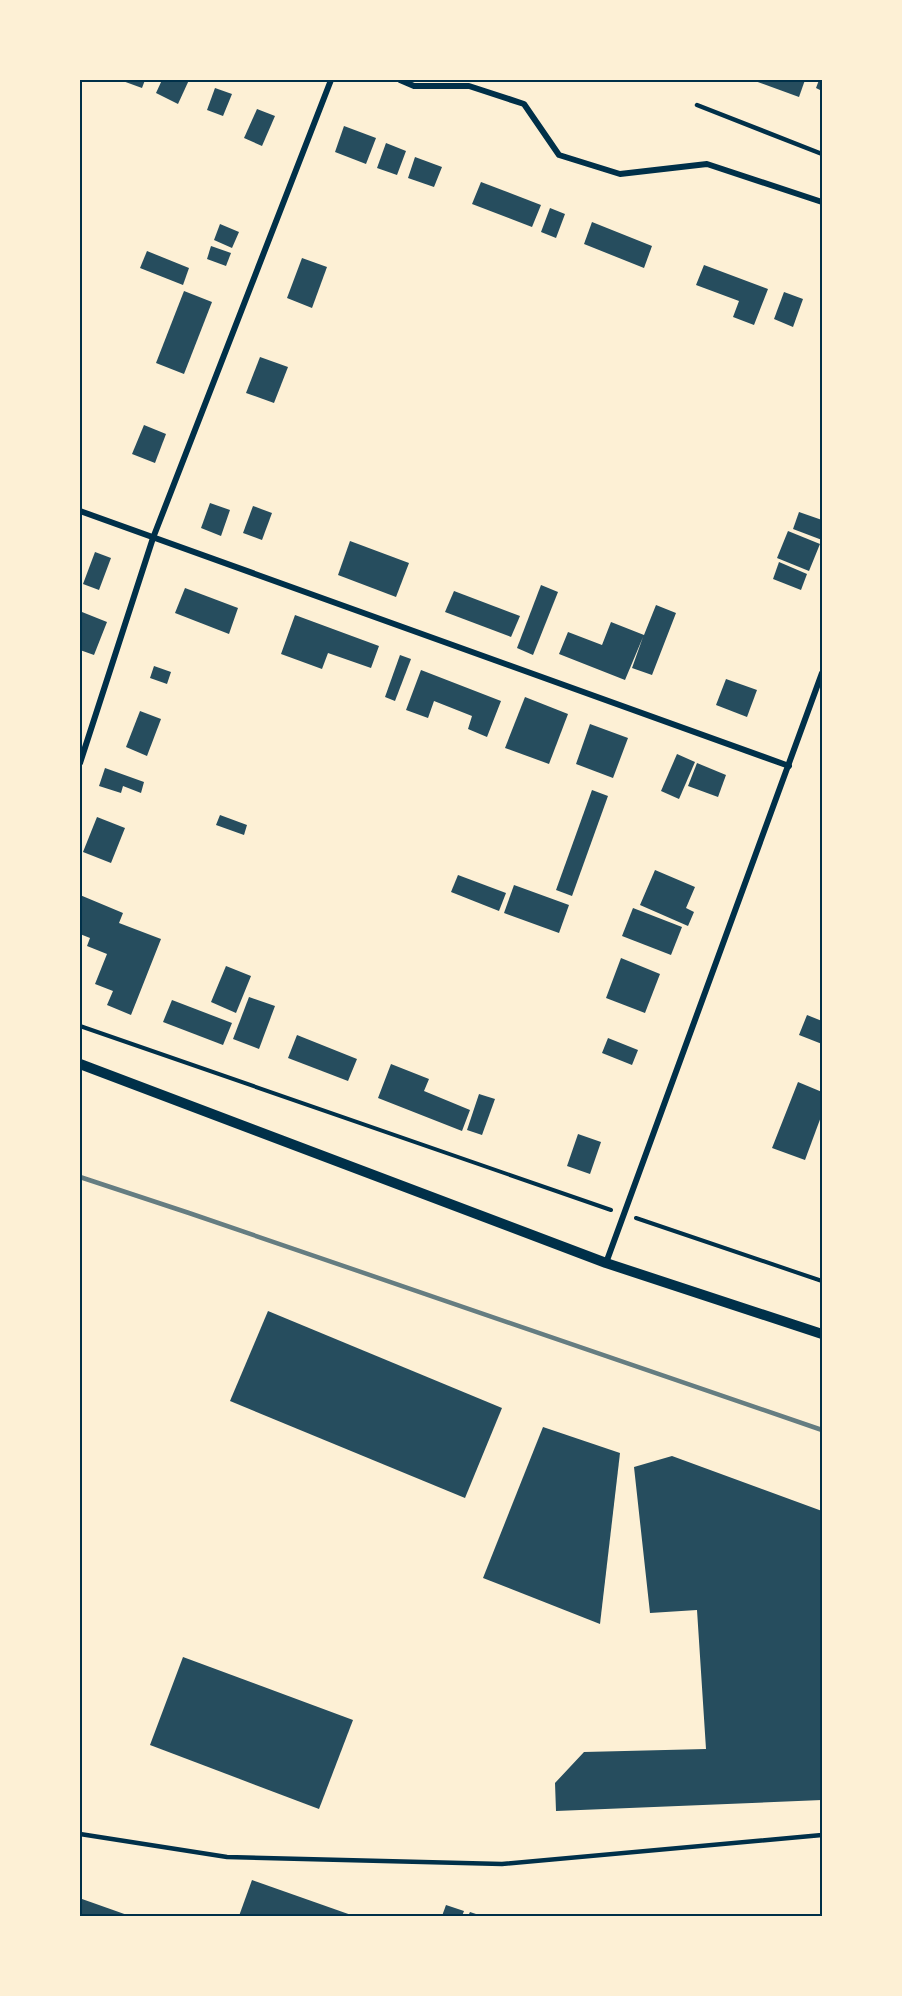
<svg xmlns="http://www.w3.org/2000/svg" width="902" height="1996" font-family="'Fira Sans',sans-serif">
  <style>
    .building { fill: #264d5e }
    .lines { fill: none; stroke-linecap: round; stroke-linejoin: round }
    .path { stroke: #003049; stroke-width: 4 }
    .service { stroke: #003049; stroke-width: 4.5 }
    .minor { stroke: #003049; stroke-width: 6 }
    .tertiary { stroke: #003049; stroke-width: 10 }
    .rail { stroke: #657d81; stroke-width: 4.5 }
    .neatline { fill: none; stroke: #003049; stroke-width: 2 }
  </style>
  <rect width="100%" height="100%" fill="#fdf0d5"/>
  <g class="building">
    <path d="M 120,80 L 145,80 L 142,88 Z"/>
    <path d="M 162,80 L 189,80 L 178,104 L 156,93 Z"/>
    <path d="M 752,80 L 805,80 L 799,97 Z"/>
    <path d="M 819,80 L 822,80 L 822,91 L 816,88 Z"/>
    <path d="M 215,88 L 232,94 L 223,116 L 207,110 Z"/>
    <path d="M 257,109 L 275,116 L 262,146 L 244,138 Z"/>
    <path d="M 344,126 L 376,138 L 366,164 L 335,152 Z"/>
    <path d="M 386,143 L 406,151 L 397,175 L 377,168 Z"/>
    <path d="M 415,157 L 442,167 L 434,187 L 408,178 Z"/>
    <path d="M 481,182 L 541,205 L 532,227 L 472,204 Z"/>
    <path d="M 550,208 L 565,214 L 556,238 L 541,232 Z"/>
    <path d="M 592,222 L 652,246 L 644,268 L 584,244 Z"/>
    <path d="M 220,224 L 239,232 L 232,248 L 214,240 Z"/>
    <path d="M 211,246 L 231,253 L 226,266 L 207,259 Z"/>
    <path d="M 147,251 L 189,268 L 183,285 L 140,268 Z"/>
    <path d="M 302,258 L 327,267 L 312,308 L 287,298 Z"/>
    <path d="M 704,265 L 768,289 L 754,325 L 733,317 L 739,301 L 696,285 Z"/>
    <path d="M 184,291 L 212,302 L 184,374 L 156,363 Z"/>
    <path d="M 784,292 L 803,299 L 793,327 L 774,319 Z"/>
    <path d="M 260,357 L 288,367 L 274,403 L 246,393 Z"/>
    <path d="M 144,425 L 166,434 L 155,463 L 132,454 Z"/>
    <path d="M 210,503 L 230,510 L 221,536 L 201,528 Z"/>
    <path d="M 253,506 L 272,513 L 262,540 L 243,533 Z"/>
    <path d="M 799,512 L 822,520 L 822,540 L 793,529 Z"/>
    <path d="M 788,531 L 820,544 L 809,571 L 777,558 Z"/>
    <path d="M 350,541 L 409,563 L 396,597 L 338,575 Z"/>
    <path d="M 95,552 L 111,558 L 99,590 L 83,584 Z"/>
    <path d="M 779,562 L 807,574 L 801,590 L 773,579 Z"/>
    <path d="M 541,585 L 558,592 L 533,655 L 517,648 Z"/>
    <path d="M 185,588 L 238,608 L 229,634 L 175,613 Z"/>
    <path d="M 454,591 L 520,616 L 511,637 L 445,612 Z"/>
    <path d="M 656,605 L 676,613 L 652,675 L 632,668 L 643,637 L 625,680 L 559,654 L 568,632 L 602,645 L 611,622 L 644,635 Z"/>
    <path d="M 82,612 L 107,622 L 94,655 L 80,650 L 80,618 Z"/>
    <path d="M 295,615 L 379,646 L 371,668 L 328,653 L 322,669 L 281,654 Z"/>
    <path d="M 400,655 L 411,659 L 395,701 L 385,697 Z"/>
    <path d="M 154,666 L 171,672 L 167,684 L 150,678 Z"/>
    <path d="M 421,670 L 501,701 L 487,737 L 468,729 L 472,716 L 434,701 L 428,718 L 406,710 Z"/>
    <path d="M 726,679 L 757,690 L 747,717 L 716,705 Z"/>
    <path d="M 525,697 L 568,714 L 549,764 L 505,748 Z"/>
    <path d="M 140,711 L 161,719 L 147,756 L 126,747 Z"/>
    <path d="M 590,724 L 628,738 L 613,778 L 576,764 Z"/>
    <path d="M 677,754 L 695,762 L 679,799 L 661,791 Z"/>
    <path d="M 697,763 L 726,775 L 718,797 L 688,786 Z"/>
    <path d="M 105,768 L 144,782 L 141,793 L 123,786 L 121,793 L 99,786 Z"/>
    <path d="M 592,790 L 608,796 L 572,896 L 556,890 Z"/>
    <path d="M 220,815 L 247,825 L 244,835 L 216,825 Z"/>
    <path d="M 97,817 L 125,828 L 111,863 L 83,852 Z"/>
    <path d="M 655,870 L 695,887 L 686,908 L 694,912 L 688,926 L 640,905 Z"/>
    <path d="M 458,875 L 506,893 L 499,911 L 451,892 Z"/>
    <path d="M 514,885 L 569,905 L 559,933 L 504,913 Z"/>
    <path d="M 80,895 L 123,913 L 119,923 L 161,939 L 131,1015 L 107,1005 L 113,991 L 95,984 L 107,954 L 87,946 L 90,938 L 80,934 Z"/>
    <path d="M 633,908 L 682,927 L 671,955 L 622,936 Z"/>
    <path d="M 621,958 L 660,974 L 645,1013 L 606,998 Z"/>
    <path d="M 226,966 L 251,976 L 236,1013 L 211,1002 Z"/>
    <path d="M 249,997 L 275,1006 L 259,1049 L 233,1039 Z"/>
    <path d="M 172,1000 L 232,1023 L 223,1045 L 163,1022 Z"/>
    <path d="M 807,1015 L 822,1021 L 822,1044 L 799,1035 Z"/>
    <path d="M 297,1035 L 357,1059 L 348,1081 L 288,1058 Z"/>
    <path d="M 608,1038 L 638,1050 L 632,1065 L 602,1053 Z"/>
    <path d="M 391,1064 L 429,1079 L 424,1091 L 470,1110 L 462,1131 L 378,1098 Z"/>
    <path d="M 798,1082 L 822,1092 L 822,1114 L 805,1160 L 772,1148 Z"/>
    <path d="M 479,1094 L 495,1099 L 482,1135 L 467,1130 Z"/>
    <path d="M 578,1134 L 601,1142 L 590,1174 L 567,1166 Z"/>
    <path d="M 268,1311 L 502,1408 L 465,1498 L 230,1401 Z"/>
    <path d="M 543,1427 L 620,1453 L 600,1624 L 483,1578 Z"/>
    <path d="M 672,1456 L 822,1511 L 822,1800 L 556,1811 L 555,1783 L 584,1752 L 706,1749 L 697,1610 L 650,1613 L 634,1467 Z"/>
    <path d="M 183,1657 L 353,1720 L 319,1809 L 150,1745 Z"/>
    <path d="M 252,1880 L 354,1916 L 239,1916 Z"/>
    <path d="M 82,1899 L 130,1916 L 80,1916 Z"/>
    <path d="M 446,1905 L 464,1911 L 462,1916 L 442,1916 Z"/>
    <path d="M 470,1912 L 482,1916 L 468,1916 Z"/>
  </g>
  <g class="lines">
    <g class="path">
      <path d="M 80,1026 L 611,1210"/>
      <path d="M 636,1218 L 822,1281"/>
    </g>
    <g class="service">
      <path d="M 697,105 L 822,154"/>
      <path d="M 80,1834 L 227,1857 L 502,1864 L 822,1835"/>
    </g>
    <g class="minor">
      <path d="M 400,80 L 414,86 L 469,86 L 524,104 L 559,155 L 620,174 L 707,164 L 822,202"/>
      <path d="M 80,511 L 789,766"/>
      <path d="M 80,763 L 153,538 L 331,80"/>
      <path d="M 606,1263 L 822,673"/>
    </g>
    <path class="tertiary" d="M 80,1064 L 606,1263 L 822,1334"/>
    <path class="rail" d="M 80,1177 L 189,1213 L 822,1430"/>
  </g>
  <rect width="902" height="1996" fill="none" stroke="#fdf0d5" stroke-width="162"/>
  <rect x="81" y="81" width="740" height="1834" class="neatline"/>
</svg>
